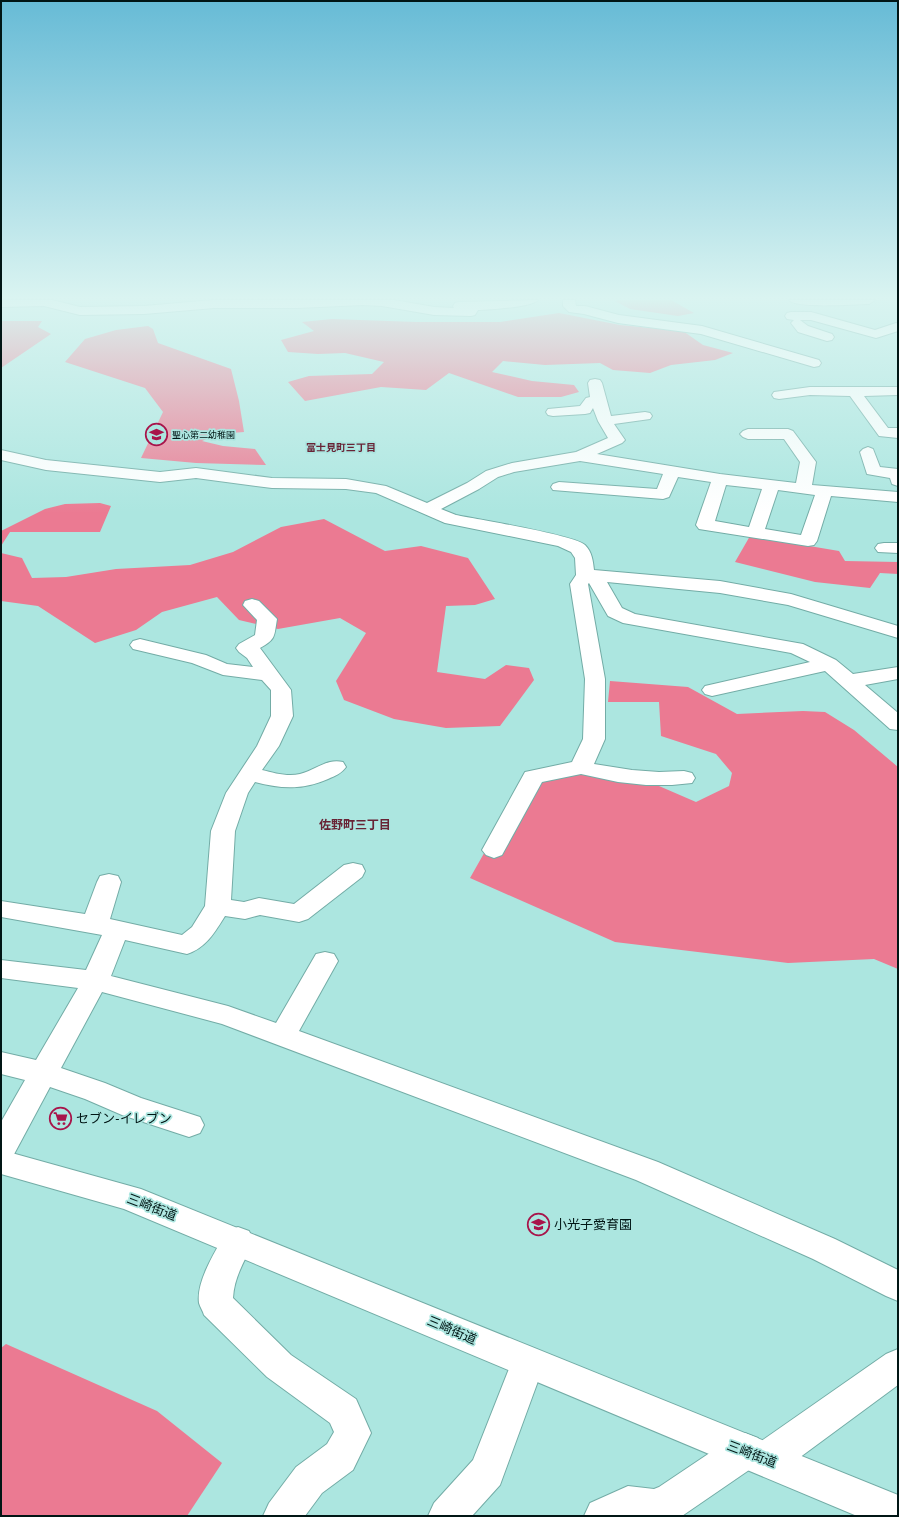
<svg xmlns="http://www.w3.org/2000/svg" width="899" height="1517" font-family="'PT Sans','Noto Sans JP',sans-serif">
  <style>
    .forest { fill: #eb7a92 }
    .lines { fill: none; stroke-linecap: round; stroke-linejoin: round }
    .minor-casing { stroke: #73aca6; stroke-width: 2 }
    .major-casing { stroke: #73aca6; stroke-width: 2 }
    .minor { fill: #fff; fill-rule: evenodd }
    .major { fill: #fff; fill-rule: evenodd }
    .labels { text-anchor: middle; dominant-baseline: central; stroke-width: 3.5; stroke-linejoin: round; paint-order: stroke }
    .far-poi-label { font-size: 9px; fill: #011615; stroke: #ace6e0; text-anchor: start }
    .far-neighbourhood-label { font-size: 10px; font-weight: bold; fill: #682335; stroke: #ace6e0 }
    .neighbourhood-label { font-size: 12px; font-weight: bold; fill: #682335; stroke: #ace6e0 }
    .near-poi-label { font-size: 13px; fill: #011615; stroke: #ace6e0; text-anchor: start }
    .near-street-label { font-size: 13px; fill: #011615; stroke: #ace6e0 }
  </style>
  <rect width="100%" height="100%" fill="#ace6e0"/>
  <g class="forest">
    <path d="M 618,300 L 671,300 L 694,313 L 678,316 L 630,309 L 615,301 Z"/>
    <path d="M 559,313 L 620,325 L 683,331 L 703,345 L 733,353 L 715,360 L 671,365 L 650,373 L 613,370 L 600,363 L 545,365 L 503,361 L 492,372 L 532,381 L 574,385 L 579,392 L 561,397 L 518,397 L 449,373 L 426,390 L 381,387 L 305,401 L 288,382 L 309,376 L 372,374 L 384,362 L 345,353 L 318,354 L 288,352 L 281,340 L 314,331 L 302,322 L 332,319 L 416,322 L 500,322 Z"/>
    <path d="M 1,321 L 42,321 L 38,327 L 51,334 L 1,368 Z"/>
    <path d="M 148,326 L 153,329 L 158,343 L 231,369 L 239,401 L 244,432 L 218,434 L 202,441 L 223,446 L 255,449 L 266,465 L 196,463 L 141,458 L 163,412 L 145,388 L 65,362 L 85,339 L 116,330 Z"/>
    <path d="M 100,503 L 111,506 L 100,532 L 10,532 L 1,546 L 1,531 L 45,509 L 65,504 Z"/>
    <path d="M 324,519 L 385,551 L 421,546 L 468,558 L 495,599 L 475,605 L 446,606 L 437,672 L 485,679 L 506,665 L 529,668 L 534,680 L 500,726 L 446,728 L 394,719 L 344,700 L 336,681 L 366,633 L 340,618 L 278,629 L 239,620 L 217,597 L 162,612 L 136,630 L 95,643 L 38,606 L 1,601 L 1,553 L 22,558 L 32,578 L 66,577 L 116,569 L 190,565 L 233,552 L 281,527 Z"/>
    <path d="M 750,536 L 839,551 L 845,561 L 898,562 L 898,574 L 880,573 L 870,588 L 815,582 L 735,562 Z"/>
    <path d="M 610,681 L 688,687 L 737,714 L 803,711 L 825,712 L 854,730 L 898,767 L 898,969 L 874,959 L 788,963 L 615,942 L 470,878 L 526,779 L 572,762 L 659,786 L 696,802 L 729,786 L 732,773 L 716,754 L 661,736 L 659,702 L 608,702 Z"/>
    <path d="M 6,1344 L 157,1411 L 222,1463 L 187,1516 L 1,1516 L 1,1348 Z"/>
  </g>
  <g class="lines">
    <defs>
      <g id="minor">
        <path d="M 1,300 L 52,300 L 80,307 L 144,306 L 213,300 L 394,300 L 434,307 L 454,308 L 453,306 L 455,303 L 459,302 L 538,300 C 532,307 488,310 478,310 L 475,315 L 471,316 L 434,315 L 382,306 L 363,305 L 297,308 L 214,308 L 144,314 L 80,315 L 44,306 L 1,307 Z"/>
        <path d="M 563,300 L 575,300 L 576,306 L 585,306 L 619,315 L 702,326 L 819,360 L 821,363 L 819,366 L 814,367 L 701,334 L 618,323 L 584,314 L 569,312 L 563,306 Z"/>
        <path d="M 789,300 L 875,300 L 869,304 C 855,304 796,309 789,300 Z"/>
        <path d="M 791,312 L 811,312 L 875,330 L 896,323 L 898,324 L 898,331 L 876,338 L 811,320 L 800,320 L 808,326 L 832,334 L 834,337 L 832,340 L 827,341 L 798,332 L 791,323 L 794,320 L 787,319 L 785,316 L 787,313 Z"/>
        <path d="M 595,379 L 600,380 L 602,383 L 611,416 L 645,412 L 650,413 L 652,416 L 650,419 L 614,424 L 625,440 L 622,443 L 597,454 L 720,474 L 796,483 L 800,462 L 784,439 L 748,439 L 743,437 L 740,434 L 743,431 L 748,429 L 788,429 L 793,431 L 816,462 L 812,485 L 898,492 L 898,502 L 831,496 L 817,541 L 814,545 L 808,546 L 699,529 L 696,525 L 711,482 L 678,477 L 669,497 L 663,499 L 553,490 L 551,487 L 553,484 L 559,482 L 657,489 L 663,474 L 580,461 L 514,472 L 498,477 L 479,489 L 441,509 L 456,515 C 476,519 574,535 585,545 C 592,552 593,561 594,570 L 720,581 L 791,594 L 898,626 L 898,638 L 788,605 L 720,593 L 607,582 L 622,608 L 635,614 L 803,644 L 836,660 L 853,674 L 898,667 L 898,679 L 865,685 L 898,713 L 898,730 L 890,729 L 825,671 L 712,696 L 705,694 L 702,690 L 705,686 L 810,662 L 791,653 L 623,623 L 608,616 L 589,583 L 588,584 L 605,679 L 605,739 L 594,764 L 632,770 L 659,772 L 684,771 L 692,773 L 695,778 L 692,783 L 672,785 L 646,785 L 618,782 L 581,774 L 542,782 L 502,855 L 494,858 L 486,855 L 482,850 L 525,772 L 572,762 L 583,739 L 585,679 L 570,584 L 576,575 L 575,558 L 571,552 L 558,546 L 445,523 L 376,493 L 346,489 L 272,488 L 196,478 L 160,482 L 46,470 L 1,460 L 1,450 L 46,460 L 160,472 L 196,468 L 272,478 L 346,479 L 386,486 L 427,503 L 467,483 L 486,471 L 512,463 L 576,452 L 608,438 L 598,421 L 593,408 L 590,413 L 585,414 L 553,416 L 548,415 L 546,412 L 548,409 L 580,406 L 586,398 L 590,397 L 588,383 L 590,380 ZM 726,485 L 762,489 L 749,527 L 715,521 ZM 778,490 L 815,495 L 801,535 L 765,529 Z"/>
        <path d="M 810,387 L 898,387 L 898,395 L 864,396 L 888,428 L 898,428 L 898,438 L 879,436 L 850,396 L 810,395 L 779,399 L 774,398 L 772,395 L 774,392 Z"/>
        <path d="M 868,447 L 873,449 L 880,467 L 898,469 L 898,486 L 892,484 L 890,478 L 867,474 L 860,452 L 863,449 Z"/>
        <path d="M 884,543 L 898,543 L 898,553 L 878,552 L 875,548 L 878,544 Z"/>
        <path d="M 252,599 L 259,601 L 277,619 C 274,637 276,639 260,648 L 291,690 L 293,716 L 279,746 L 262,770 C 274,773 288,777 300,774 C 316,770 327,758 343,762 L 346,767 C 342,773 335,776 328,779 C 303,790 281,789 255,782 L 248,793 L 235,831 L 231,900 L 244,902 L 259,898 L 294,904 L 344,865 L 353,863 L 362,865 L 365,871 L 362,877 L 308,919 L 299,922 L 260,915 L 245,919 L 225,916 C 215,932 206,948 187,954 L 125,940 L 111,976 L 228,1006 L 276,1023 L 316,954 L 325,952 L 334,954 L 338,961 L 299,1031 L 658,1162 L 835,1239 L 898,1270 L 898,1301 L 886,1296 L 813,1259 L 636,1180 L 222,1024 L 102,992 L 61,1068 L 105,1083 L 141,1098 L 200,1117 L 204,1125 L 200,1133 L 189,1137 L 122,1115 L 85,1099 L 50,1087 L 12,1158 L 1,1161 L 1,1122 L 25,1080 L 1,1074 L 1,1052 L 36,1060 L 78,988 L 1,978 L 1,960 L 86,970 L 102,935 L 1,917 L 1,901 L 85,914 L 97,882 L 100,876 L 109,874 L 118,876 L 121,882 L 110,919 L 182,935 L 192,927 L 205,906 L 211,831 L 226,793 L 257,746 L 271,716 L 271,690 L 262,680 L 223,675 L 192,663 L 133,649 L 130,645 L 133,641 L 140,639 L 206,655 L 227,664 L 253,667 L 247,658 L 239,652 L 236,648 L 239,644 L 255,635 L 257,620 L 243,605 L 245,601 Z"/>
        <path d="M 238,1227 L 249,1231 L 254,1241 C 245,1260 234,1277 233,1298 L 291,1355 L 356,1399 L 371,1433 L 353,1470 L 322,1493 L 305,1516 L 263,1516 L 269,1503 L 296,1467 L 327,1444 L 334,1432 L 330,1423 L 267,1377 L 204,1315 C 203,1311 200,1307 199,1303 C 196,1281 216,1250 227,1231 Z"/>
        <path d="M 528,1346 L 540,1351 L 545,1362 L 500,1485 L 472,1516 L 428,1516 L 434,1503 L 473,1460 L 516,1351 Z"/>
        <path d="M 898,1349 L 898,1385 L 780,1472 L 767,1477 L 754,1472 L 752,1468 L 682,1516 L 584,1516 L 590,1503 L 628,1486 L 654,1489 L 659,1487 L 732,1438 L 745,1433 L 758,1438 L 760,1442 L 886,1354 Z"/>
      </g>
      <path id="major" d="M 1,1150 L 141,1189 L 898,1495 L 898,1516 L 857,1516 L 124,1209 L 1,1174 Z"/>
    </defs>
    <use href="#minor" class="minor-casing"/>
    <use href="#major" class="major-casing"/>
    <use href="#minor" class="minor"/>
    <use href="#major" class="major"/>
  </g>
  <linearGradient id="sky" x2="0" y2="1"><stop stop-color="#67bbd6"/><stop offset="0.58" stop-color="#daf4f1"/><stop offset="1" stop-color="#daf4f1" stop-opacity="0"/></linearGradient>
  <rect width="899" height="513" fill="url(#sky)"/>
  <defs>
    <symbol id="school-ring" viewBox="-11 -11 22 22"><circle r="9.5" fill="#ace6e0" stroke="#a8144a" stroke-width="1.5"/><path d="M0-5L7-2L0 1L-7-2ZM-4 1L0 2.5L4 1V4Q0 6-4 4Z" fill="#a8144a"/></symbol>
    <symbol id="supermarket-ring" viewBox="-11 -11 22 22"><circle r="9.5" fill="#ace6e0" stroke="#a8144a" stroke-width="1.5"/><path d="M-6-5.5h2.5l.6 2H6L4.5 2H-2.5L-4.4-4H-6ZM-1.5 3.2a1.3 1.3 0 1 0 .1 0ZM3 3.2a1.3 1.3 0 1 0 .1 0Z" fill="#a8144a"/></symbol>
  </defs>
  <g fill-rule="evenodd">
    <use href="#school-ring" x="144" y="422" width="25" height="25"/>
    <use href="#supermarket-ring" x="48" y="1106" width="25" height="25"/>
    <use href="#school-ring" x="526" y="1212" width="25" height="25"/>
  </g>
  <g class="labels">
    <g class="far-poi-label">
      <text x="172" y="434">聖心第二幼稚園</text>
    </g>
    <g class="far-neighbourhood-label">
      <text x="341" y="447">富士見町三丁目</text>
    </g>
    <g class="neighbourhood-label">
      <text x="355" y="824">佐野町三丁目</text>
    </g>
    <g class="near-poi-label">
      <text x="76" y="1118">セブン-イレブン</text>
      <text x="554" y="1224">小光子愛育園</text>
    </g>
    <g class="near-street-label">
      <text transform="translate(152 1207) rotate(21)">三崎街道</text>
      <text transform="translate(452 1330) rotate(23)">三崎街道</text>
      <text transform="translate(752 1454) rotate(21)">三崎街道</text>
    </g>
  </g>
  <rect width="899" height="1517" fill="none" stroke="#011615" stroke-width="4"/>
</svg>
